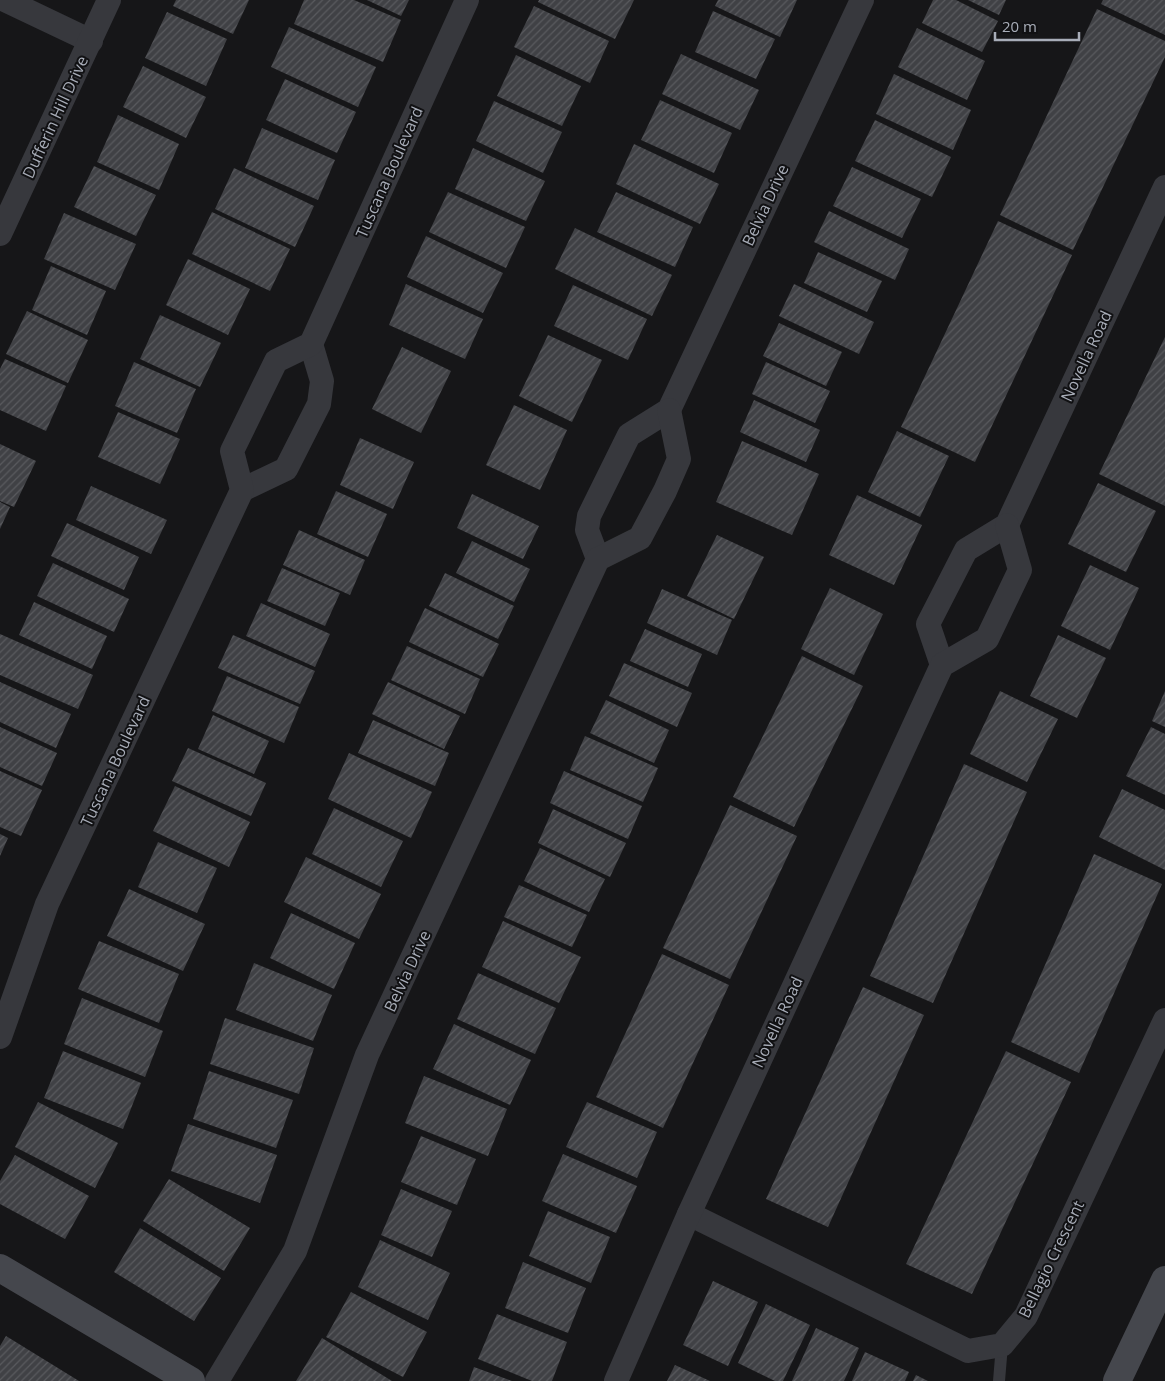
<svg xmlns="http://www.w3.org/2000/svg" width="1165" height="1381" font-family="'Open Sans',sans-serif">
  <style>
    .building { fill: url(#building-hatch) }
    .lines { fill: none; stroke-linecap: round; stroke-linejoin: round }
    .lane { stroke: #37383d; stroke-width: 12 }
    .street { stroke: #37383d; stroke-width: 24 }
    .secondary { stroke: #45474d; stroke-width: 28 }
    .labels { text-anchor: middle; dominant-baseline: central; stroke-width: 4; stroke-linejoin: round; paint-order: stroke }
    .street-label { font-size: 16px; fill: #a8adb8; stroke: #111113 }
  </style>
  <defs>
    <pattern id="building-hatch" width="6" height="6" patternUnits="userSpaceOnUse" patternTransform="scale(1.25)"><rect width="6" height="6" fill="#404145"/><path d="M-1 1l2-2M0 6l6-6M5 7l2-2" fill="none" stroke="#595a5e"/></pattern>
  </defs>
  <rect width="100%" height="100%" fill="#161618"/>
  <g class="building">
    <path d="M 176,0 L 249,0 L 233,34 L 173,6 Z"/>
    <path d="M 304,0 L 354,0 L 401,20 L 383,62 L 294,24 Z"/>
    <path d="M 367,0 L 409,0 L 401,16 Z"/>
    <path d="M 539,0 L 634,0 L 615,39 L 538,2 Z"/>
    <path d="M 718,0 L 797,0 L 780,37 L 715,6 Z"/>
    <path d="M 933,0 L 956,0 L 998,21 L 982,52 L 922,23 Z"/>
    <path d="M 968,0 L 1006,0 L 999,15 Z"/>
    <path d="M 1103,0 L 1165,0 L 1165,35 L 1101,4 Z"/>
    <path d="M 534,6 L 609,41 L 590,83 L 514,47 Z"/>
    <path d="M 1097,9 L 1165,41 L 1165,57 L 1073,250 L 1000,215 Z"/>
    <path d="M 713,11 L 775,39 L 756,79 L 695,52 Z"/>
    <path d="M 167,12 L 227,39 L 206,86 L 145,58 Z"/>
    <path d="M 289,27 L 376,67 L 358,107 L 271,67 Z"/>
    <path d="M 917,28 L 985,61 L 967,100 L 898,67 Z"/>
    <path d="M 681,54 L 759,90 L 740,130 L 662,94 Z"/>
    <path d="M 516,55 L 581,86 L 562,126 L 497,96 Z"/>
    <path d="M 143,66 L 206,97 L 186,138 L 123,107 Z"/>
    <path d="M 894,74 L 971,110 L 953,150 L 876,114 Z"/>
    <path d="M 285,79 L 356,112 L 337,153 L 266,120 Z"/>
    <path d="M 660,100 L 732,133 L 714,173 L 641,140 Z"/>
    <path d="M 494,101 L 562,132 L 543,173 L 476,141 Z"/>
    <path d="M 118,115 L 179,144 L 159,190 L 97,162 Z"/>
    <path d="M 875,120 L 951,157 L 932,197 L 855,161 Z"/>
    <path d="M 262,128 L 335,160 L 318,200 L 245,168 Z"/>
    <path d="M 634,144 L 719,184 L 700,224 L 616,184 Z"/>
    <path d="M 473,148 L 545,181 L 526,221 L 455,189 Z"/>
    <path d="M 94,166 L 156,195 L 136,236 L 74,207 Z"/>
    <path d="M 852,167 L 921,199 L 902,238 L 833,206 Z"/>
    <path d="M 234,168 L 314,206 L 295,247 L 215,209 Z"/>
    <path d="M 448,192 L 525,227 L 506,268 L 429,232 Z"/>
    <path d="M 616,192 L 693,227 L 675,267 L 597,232 Z"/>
    <path d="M 829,211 L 909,249 L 895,280 L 814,242 Z"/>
    <path d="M 212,212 L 290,249 L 270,291 L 192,254 Z"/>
    <path d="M 64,213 L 136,244 L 115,290 L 44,259 Z"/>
    <path d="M 998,221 L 1072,255 L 975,462 L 901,427 Z"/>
    <path d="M 575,228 L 672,275 L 652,316 L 555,269 Z"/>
    <path d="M 426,236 L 503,273 L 483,313 L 407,277 Z"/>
    <path d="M 818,252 L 882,281 L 867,312 L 804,283 Z"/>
    <path d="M 188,259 L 250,289 L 228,335 L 166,305 Z"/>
    <path d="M 51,266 L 106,291 L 87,335 L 32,310 Z"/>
    <path d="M 406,284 L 483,319 L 465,359 L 389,325 Z"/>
    <path d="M 794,284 L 874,322 L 859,354 L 779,316 Z"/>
    <path d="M 573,285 L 647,319 L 628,360 L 554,326 Z"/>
    <path d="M 27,311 L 88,340 L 68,383 L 6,354 Z"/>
    <path d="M 160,315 L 221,343 L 200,387 L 140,359 Z"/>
    <path d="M 779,323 L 842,352 L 826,386 L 763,356 Z"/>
    <path d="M 548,335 L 602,360 L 572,422 L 519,396 Z"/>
    <path d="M 1165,337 L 1165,506 L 1099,474 Z"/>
    <path d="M 402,347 L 451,371 L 421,433 L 372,409 Z"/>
    <path d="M 5,359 L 66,386 L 46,431 L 0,410 L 0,369 Z"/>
    <path d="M 134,362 L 196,389 L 177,433 L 115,406 Z"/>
    <path d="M 766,362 L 830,391 L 815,423 L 752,394 Z"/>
    <path d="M 754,400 L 820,430 L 806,462 L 740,432 Z"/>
    <path d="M 514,405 L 567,430 L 540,490 L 486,465 Z"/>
    <path d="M 118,412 L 180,439 L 160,484 L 98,457 Z"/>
    <path d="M 897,431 L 949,456 L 920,517 L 868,492 Z"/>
    <path d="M 360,438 L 414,462 L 393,509 L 340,485 Z"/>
    <path d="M 742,441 L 819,474 L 792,535 L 716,502 Z"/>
    <path d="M 0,444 L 36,461 L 14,507 L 0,501 Z"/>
    <path d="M 1098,483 L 1156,511 L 1126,572 L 1068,544 Z"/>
    <path d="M 91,486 L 167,520 L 151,554 L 76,520 Z"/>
    <path d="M 336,491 L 387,514 L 368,557 L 317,534 Z"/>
    <path d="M 472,494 L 539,526 L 523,559 L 457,528 Z"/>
    <path d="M 857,495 L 922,525 L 894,585 L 829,555 Z"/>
    <path d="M 0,502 L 10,507 L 0,529 Z"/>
    <path d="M 67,523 L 139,557 L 124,590 L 51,556 Z"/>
    <path d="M 299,530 L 365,560 L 350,595 L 283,565 Z"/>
    <path d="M 717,535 L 764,557 L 734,619 L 687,596 Z"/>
    <path d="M 472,541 L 530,569 L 514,602 L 456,573 Z"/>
    <path d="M 53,563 L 129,599 L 114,632 L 37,596 Z"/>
    <path d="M 1090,565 L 1139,588 L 1110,650 L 1061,626 Z"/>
    <path d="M 282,568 L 340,593 L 325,626 L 267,601 Z"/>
    <path d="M 445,573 L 514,606 L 498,639 L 429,606 Z"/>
    <path d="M 830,588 L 883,614 L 854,675 L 801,649 Z"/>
    <path d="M 662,589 L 732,620 L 717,655 L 647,623 Z"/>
    <path d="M 34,602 L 107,636 L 92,669 L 19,635 Z"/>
    <path d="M 261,603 L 330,634 L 315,667 L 246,636 Z"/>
    <path d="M 425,608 L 499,644 L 483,677 L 409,642 Z"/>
    <path d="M 645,629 L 702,654 L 688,687 L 630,661 Z"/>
    <path d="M 0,634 L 93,675 L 78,709 L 0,675 Z"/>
    <path d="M 233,635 L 315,671 L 300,704 L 218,668 Z"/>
    <path d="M 1058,635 L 1106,658 L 1077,718 L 1030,696 Z"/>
    <path d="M 407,646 L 480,679 L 465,714 L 391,680 Z"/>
    <path d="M 802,656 L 863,686 L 794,827 L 733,797 Z"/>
    <path d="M 624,663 L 692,693 L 677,727 L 609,696 Z"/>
    <path d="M 227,676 L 299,707 L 284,743 L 212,711 Z"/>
    <path d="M 0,682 L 71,714 L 56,748 L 0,722 Z"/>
    <path d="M 388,682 L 460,716 L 444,749 L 372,714 Z"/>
    <path d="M 1000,691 L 1058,719 L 1027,782 L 970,754 Z"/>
    <path d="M 1165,691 L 1165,727 L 1152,721 Z"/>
    <path d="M 606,700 L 669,730 L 654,763 L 590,733 Z"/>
    <path d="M 213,715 L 269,741 L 254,774 L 198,749 Z"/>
    <path d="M 373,720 L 449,753 L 435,786 L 358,753 Z"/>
    <path d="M 0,727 L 57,753 L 42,786 L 0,767 Z"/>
    <path d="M 1151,727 L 1165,734 L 1165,795 L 1126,776 Z"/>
    <path d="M 585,736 L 658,768 L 643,802 L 570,770 Z"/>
    <path d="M 188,748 L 266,783 L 251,816 L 172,781 Z"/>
    <path d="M 349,753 L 432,792 L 411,838 L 328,799 Z"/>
    <path d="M 964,764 L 1027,792 L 933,1003 L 870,976 Z"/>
    <path d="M 0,771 L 42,790 L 21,836 L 0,827 Z"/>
    <path d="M 564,771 L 642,806 L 628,839 L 550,803 Z"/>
    <path d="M 175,786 L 250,822 L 229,867 L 153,831 Z"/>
    <path d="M 1122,789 L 1165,810 L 1165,870 L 1099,837 Z"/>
    <path d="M 730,805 L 797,836 L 730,979 L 663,948 Z"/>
    <path d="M 334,808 L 403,841 L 381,887 L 312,854 Z"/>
    <path d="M 553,809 L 626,843 L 610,877 L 538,843 Z"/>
    <path d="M 0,834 L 8,838 L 0,856 Z"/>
    <path d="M 158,842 L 217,868 L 197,913 L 138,887 Z"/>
    <path d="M 540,848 L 605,879 L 589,912 L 524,881 Z"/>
    <path d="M 1094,854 L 1162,884 L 1079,1073 L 1011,1042 Z"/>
    <path d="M 306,857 L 381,894 L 359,939 L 284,902 Z"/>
    <path d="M 519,885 L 587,915 L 572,947 L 504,917 Z"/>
    <path d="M 129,889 L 205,924 L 183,971 L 107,936 Z"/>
    <path d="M 291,913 L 355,943 L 334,989 L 270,958 Z"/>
    <path d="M 503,921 L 581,957 L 559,1003 L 482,967 Z"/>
    <path d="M 99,941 L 179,974 L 159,1023 L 78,989 Z"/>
    <path d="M 662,954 L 729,985 L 663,1128 L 596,1097 Z"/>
    <path d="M 254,963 L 332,995 L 313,1041 L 236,1010 Z"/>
    <path d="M 478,973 L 556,1008 L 535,1054 L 457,1019 Z"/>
    <path d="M 863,987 L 924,1015 L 828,1227 L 766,1199 Z"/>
    <path d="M 82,998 L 163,1031 L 145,1077 L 64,1044 Z"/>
    <path d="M 225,1018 L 314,1048 L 299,1094 L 210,1064 Z"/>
    <path d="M 454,1024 L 531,1060 L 510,1105 L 433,1069 Z"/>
    <path d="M 63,1051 L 141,1083 L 123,1129 L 44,1098 Z"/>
    <path d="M 1006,1051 L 1071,1082 L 972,1294 L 906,1264 Z"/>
    <path d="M 209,1071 L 293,1100 L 276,1148 L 193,1119 Z"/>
    <path d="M 424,1076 L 507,1109 L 488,1156 L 405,1123 Z"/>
    <path d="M 38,1102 L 118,1143 L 95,1188 L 15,1147 Z"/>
    <path d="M 587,1102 L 657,1132 L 637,1178 L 566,1147 Z"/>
    <path d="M 188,1124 L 277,1155 L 260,1203 L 171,1171 Z"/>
    <path d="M 421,1136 L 476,1159 L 457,1205 L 401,1182 Z"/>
    <path d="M 563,1154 L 637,1186 L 616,1233 L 542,1201 Z"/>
    <path d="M 15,1155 L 89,1196 L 65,1239 L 0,1204 L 0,1181 Z"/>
    <path d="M 169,1179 L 250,1228 L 224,1271 L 143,1221 Z"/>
    <path d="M 401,1189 L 452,1211 L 432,1257 L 381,1235 Z"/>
    <path d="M 548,1211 L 610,1237 L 591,1283 L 529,1256 Z"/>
    <path d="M 140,1228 L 221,1278 L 194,1321 L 114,1272 Z"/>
    <path d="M 380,1240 L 450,1273 L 428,1320 L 358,1287 Z"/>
    <path d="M 523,1262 L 586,1288 L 568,1333 L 505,1308 Z"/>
    <path d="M 713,1281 L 758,1302 L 728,1366 L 683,1345 Z"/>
    <path d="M 351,1292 L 427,1332 L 403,1377 L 326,1337 Z"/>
    <path d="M 766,1304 L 810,1325 L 783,1381 L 775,1381 L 738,1363 Z"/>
    <path d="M 497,1314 L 567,1342 L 552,1381 L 532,1381 L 478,1359 Z"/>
    <path d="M 816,1328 L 859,1348 L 844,1381 L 792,1381 Z"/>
    <path d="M 6,1336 L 79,1381 L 0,1381 L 0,1346 Z"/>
    <path d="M 322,1338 L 392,1381 L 296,1381 Z"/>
    <path d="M 865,1352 L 909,1372 L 905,1381 L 852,1381 Z"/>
    <path d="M 675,1365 L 710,1381 L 667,1381 Z"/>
    <path d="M 474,1367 L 512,1381 L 469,1381 Z"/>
    <path d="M 916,1375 L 928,1381 L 913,1381 Z"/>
  </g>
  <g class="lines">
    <path class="lane" d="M 999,1381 L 1002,1345"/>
    <g class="street">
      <path d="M 5,0 L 91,41"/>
      <path d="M 0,234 L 109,0"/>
      <path d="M 242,490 L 286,469 L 319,404 L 322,381 L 311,344"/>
      <path d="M 598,559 L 587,530 L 589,516 L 629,435 L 669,410 L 862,0"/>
      <path d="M 942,665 L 928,624 L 966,550 L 1007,525 L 1165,187"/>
      <path d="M 0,1037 L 47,904 L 242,490 L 232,451 L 276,361 L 311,344 L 467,0"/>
      <path d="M 689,1214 L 968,1351 L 1002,1345 L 1026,1316 L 1165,1020"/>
      <path d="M 217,1381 L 295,1251 L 367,1055 L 598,559 L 640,538 L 665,491 L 679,459 L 669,410"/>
      <path d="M 616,1381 L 689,1214 L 942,665 L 987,639 L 1020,570 L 1007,525"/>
    </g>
    <g class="secondary">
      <path d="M 0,1268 L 191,1381"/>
      <path d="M 1117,1381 L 1165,1280"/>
    </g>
  </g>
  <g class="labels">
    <g class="street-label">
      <text transform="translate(55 117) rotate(-65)">Dufferin Hill Drive</text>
      <text transform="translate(389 172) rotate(-66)">Tuscana Boulevard</text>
      <text transform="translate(765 205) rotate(-65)">Belvia Drive</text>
      <text transform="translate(1086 356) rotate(-65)">Novella Road</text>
      <text transform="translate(115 761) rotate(-65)">Tuscana Boulevard</text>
      <text transform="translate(407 971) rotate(-65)">Belvia Drive</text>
      <text transform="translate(777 1022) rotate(-65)">Novella Road</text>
      <text transform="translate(1051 1259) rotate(-64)">Bellagio Crescent</text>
    </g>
  </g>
  <path d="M995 32v8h84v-8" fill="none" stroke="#a8adb8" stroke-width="2.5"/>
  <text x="1002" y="32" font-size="15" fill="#a8adb8" stroke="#111113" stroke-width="4" paint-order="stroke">20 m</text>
</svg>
